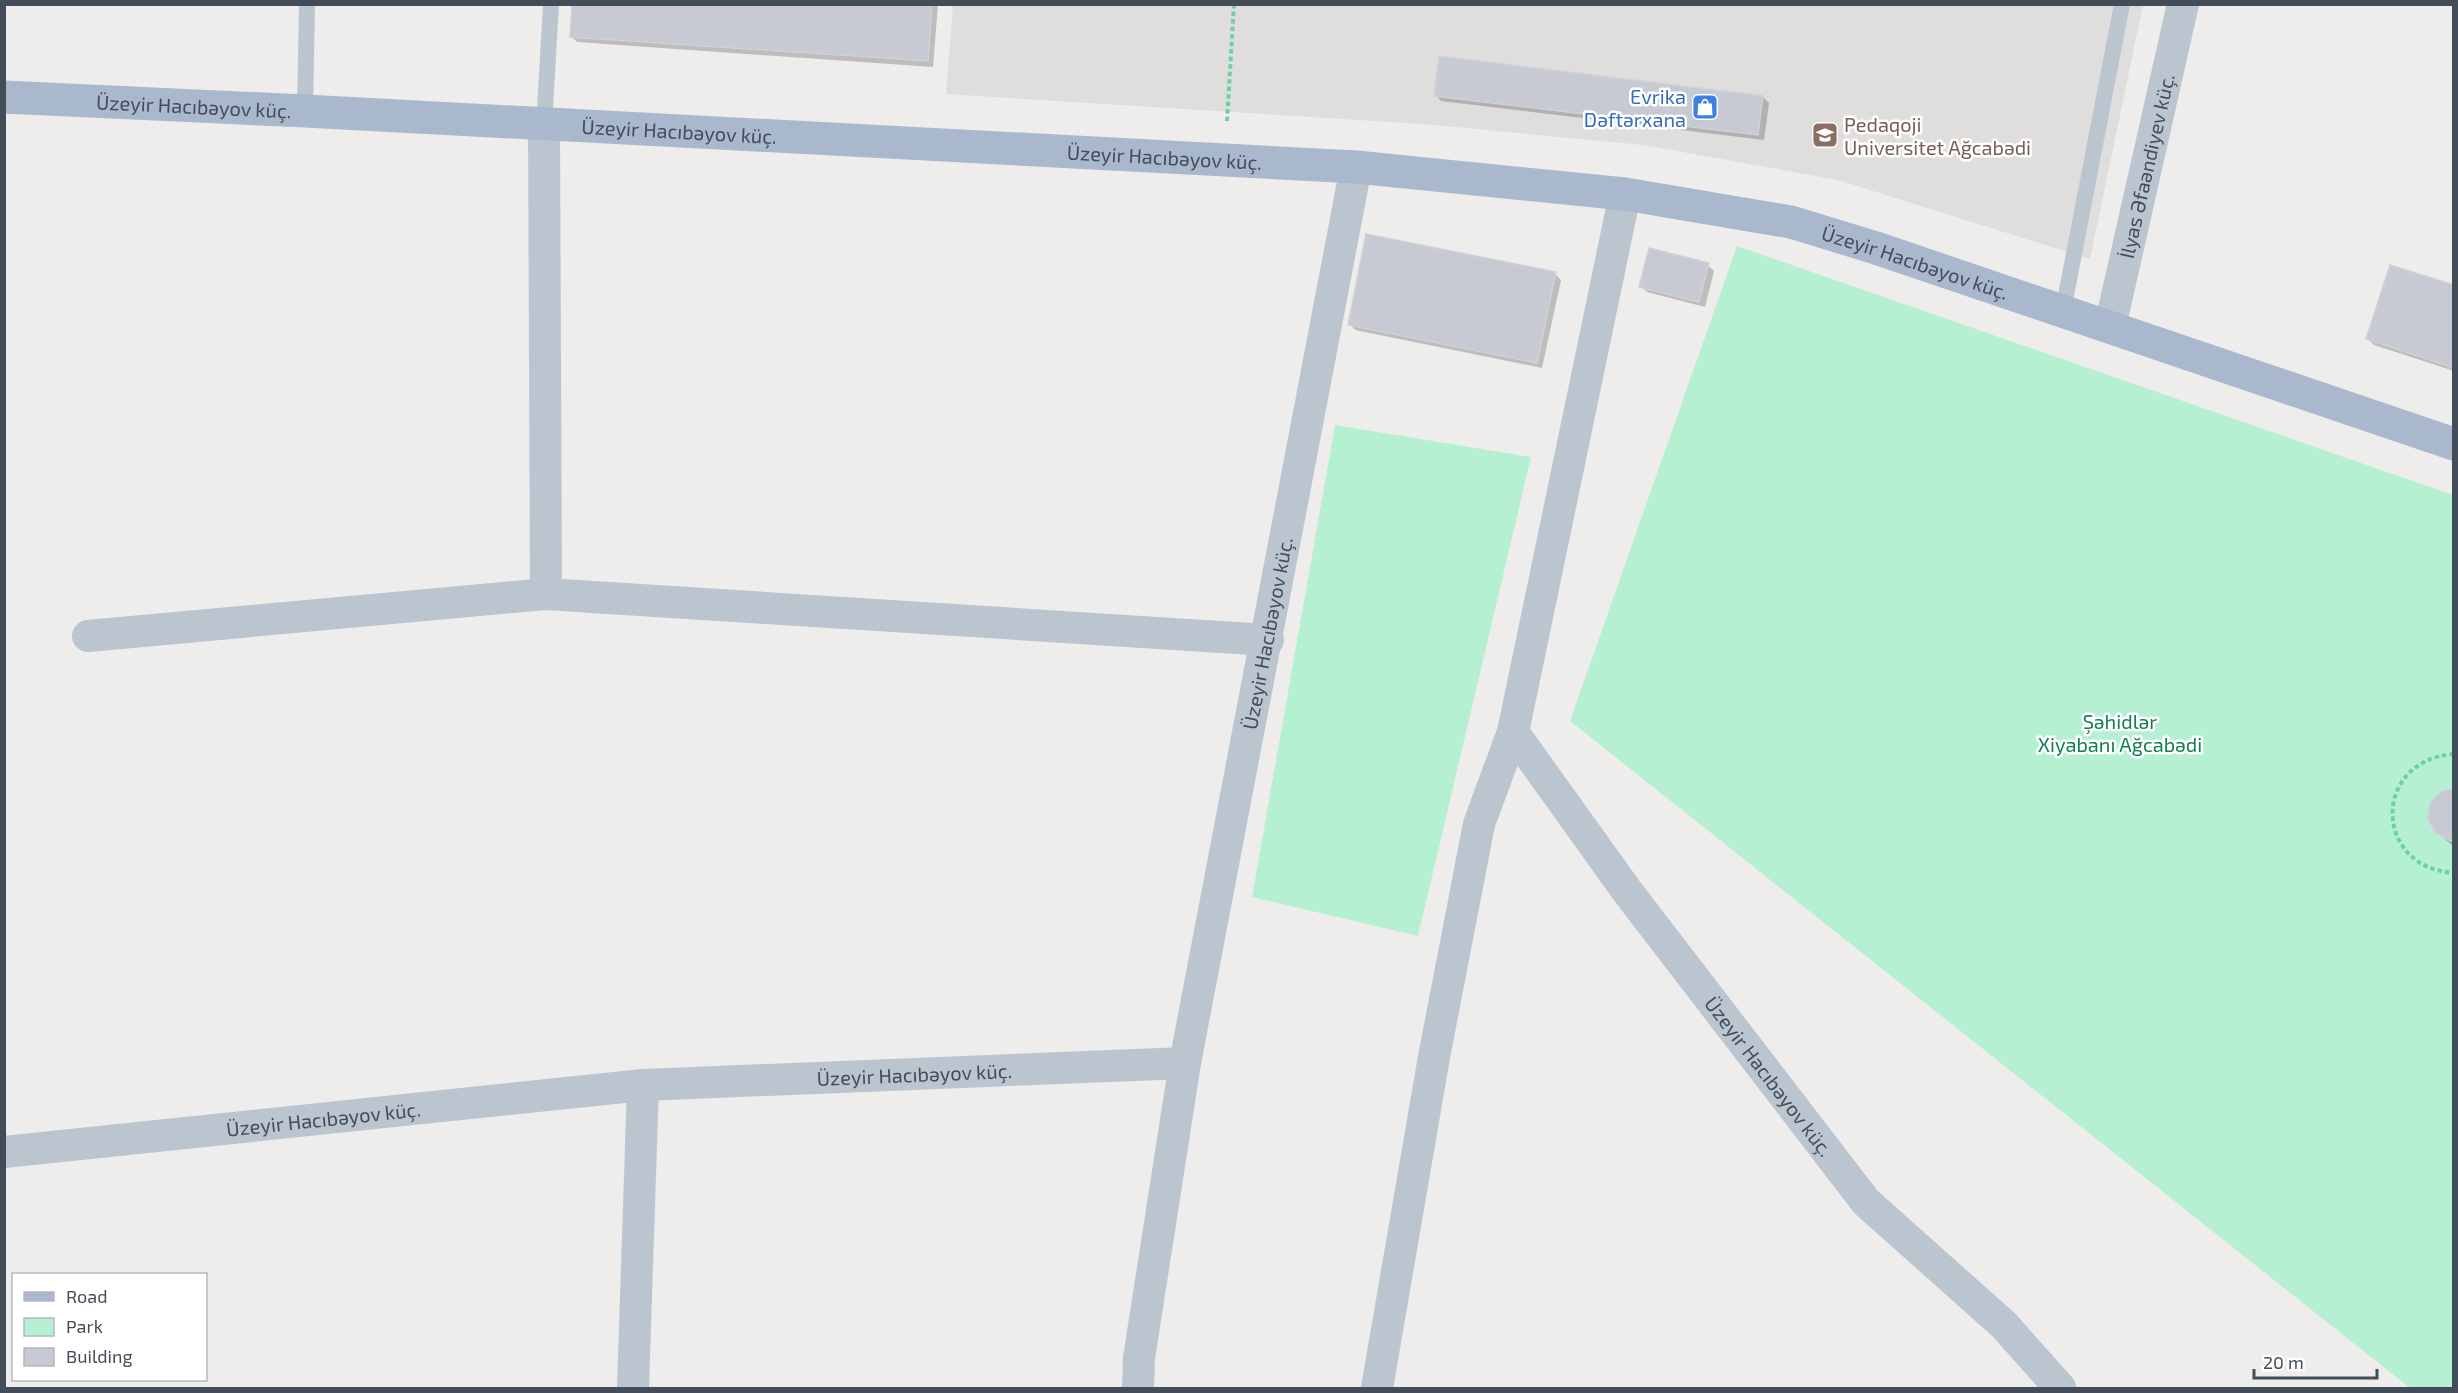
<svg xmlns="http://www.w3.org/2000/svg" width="2458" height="1393" font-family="'Exo 2',sans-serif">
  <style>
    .education { fill: #e0dddd }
    .green { fill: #b6f0d2 }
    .shadow { fill: #0003 }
    .building { fill: #c7cad2; stroke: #cfd1d8; stroke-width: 1.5 }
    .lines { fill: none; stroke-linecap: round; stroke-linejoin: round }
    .path { stroke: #6dd0a9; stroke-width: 4; stroke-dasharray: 4.5 3; stroke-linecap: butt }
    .lane { stroke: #bbc5cf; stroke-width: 16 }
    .street { stroke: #bbc5cf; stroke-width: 32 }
    .primary { stroke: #a9b8cd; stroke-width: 33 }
    .labels { text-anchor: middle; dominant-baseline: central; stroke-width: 5; stroke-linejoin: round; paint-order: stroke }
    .shop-label { font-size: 20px; fill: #366cbe; stroke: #fff; text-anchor: end }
    .street-label { font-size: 20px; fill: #434d5a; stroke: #fff }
    .education-label { font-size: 20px; fill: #785e54; stroke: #fff; text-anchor: start }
    .park-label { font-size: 20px; fill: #127e53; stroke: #fff }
  </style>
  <rect width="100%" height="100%" fill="#efecec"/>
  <path class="education" d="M 953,5 L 2143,5 L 2090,259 L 1838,180 L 1643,145 L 1423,124 L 946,94 Z"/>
  <g class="green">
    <path d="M 1737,246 L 2453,495 L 2453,1388 L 2410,1388 L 1570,721 Z"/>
    <path d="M 1335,425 L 1531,457 L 1418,936 L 1252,897 Z"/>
  </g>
  <g class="shadow">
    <path d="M 573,4 L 938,4 L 933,67 L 577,42 L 571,36 Z"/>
    <path d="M 1436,95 L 1763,97 L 1769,103 L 1764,140 L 1441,101 Z"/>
    <path d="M 1708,265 L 1714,271 L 1705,307 L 1647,292 L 1641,286 Z"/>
    <path d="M 1555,274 L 1561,280 L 1542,368 L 1355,330 L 1350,324 Z"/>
    <path d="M 2454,287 L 2454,371 L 2374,345 L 2368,339 Z"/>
    <path d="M 2454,790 L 2454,847 L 2437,832 Z"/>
  </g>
  <g class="building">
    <path d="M 572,4 L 932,4 L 928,61 L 570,37 Z"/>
    <path d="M 1439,56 L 1763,96 L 1758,135 L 1434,96 Z"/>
    <path d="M 1366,234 L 1556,272 L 1537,363 L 1348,325 Z"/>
    <path d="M 1649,248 L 1709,263 L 1699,302 L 1639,287 Z"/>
    <path d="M 2390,265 L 2454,285 L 2454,368 L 2366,339 Z"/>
    <path d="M 2454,789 L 2454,840 L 2451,841 L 2436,833 L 2428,819 L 2430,803 L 2442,791 Z"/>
  </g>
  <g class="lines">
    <g class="path">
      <path d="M 1227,121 L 1234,4"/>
      <path d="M 2454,754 C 2372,760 2372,867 2454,873"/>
    </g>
    <g class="lane">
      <path d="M 305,111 L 307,4"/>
      <path d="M 544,126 L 551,4"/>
      <path d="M 2063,311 L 2122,4"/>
    </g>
    <g class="street">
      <path d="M 544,126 L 546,594"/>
      <path id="s1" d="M 2110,327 L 2183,4"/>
      <path d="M 88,636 L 546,594 L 1268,640"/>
      <path id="s2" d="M 1513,732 L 1627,891 L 1866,1202 L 2004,1325 L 2060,1388"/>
      <path id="s3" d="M 4,1152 L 643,1085 L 1185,1063"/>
      <path d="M 633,1388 L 643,1085"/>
      <path id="s4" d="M 1138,1388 L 1139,1358 L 1185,1063 L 1356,167"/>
      <path d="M 1377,1388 L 1434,1057 L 1479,824 L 1513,732 L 1625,194"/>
    </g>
    <path class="primary" id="s5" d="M 4,97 L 305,111 L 1356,167 L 1625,194 L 1791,222 L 1876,248 L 2454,444"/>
  </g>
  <defs>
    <symbol id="shop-square" viewBox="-11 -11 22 22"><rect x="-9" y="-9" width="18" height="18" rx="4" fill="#3f7fe0" stroke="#fff"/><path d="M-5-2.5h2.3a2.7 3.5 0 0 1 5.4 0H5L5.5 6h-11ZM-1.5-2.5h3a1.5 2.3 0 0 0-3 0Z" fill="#fff"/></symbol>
    <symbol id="university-square" viewBox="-11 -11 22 22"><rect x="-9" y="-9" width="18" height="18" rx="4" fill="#8d6e63" stroke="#fff"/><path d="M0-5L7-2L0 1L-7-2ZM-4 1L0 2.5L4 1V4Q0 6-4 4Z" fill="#fff"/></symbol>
  </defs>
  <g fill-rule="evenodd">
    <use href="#shop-square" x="1690" y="92" width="30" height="30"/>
    <use href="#university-square" x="1810" y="120" width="30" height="30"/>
  </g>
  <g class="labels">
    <g class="shop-label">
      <text x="1686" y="96">Evrika<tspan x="1686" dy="23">Dəftərxana</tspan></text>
    </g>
    <g class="street-label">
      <text stroke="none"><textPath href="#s5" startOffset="190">Üzeyir Hacıbəyov küç.</textPath></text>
      <text stroke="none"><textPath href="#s5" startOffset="676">Üzeyir Hacıbəyov küç.</textPath></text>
      <text stroke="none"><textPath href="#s5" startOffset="1162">Üzeyir Hacıbəyov küç.</textPath></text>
      <text stroke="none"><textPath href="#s1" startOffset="165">İlyas Əfaəndiyev küç.</textPath></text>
      <text stroke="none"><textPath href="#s5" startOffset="1923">Üzeyir Hacıbəyov küç.</textPath></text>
      <text stroke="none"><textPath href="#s4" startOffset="766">Üzeyir Hacıbəyov küç.</textPath></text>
      <text stroke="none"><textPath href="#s3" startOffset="914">Üzeyir Hacıbəyov küç.</textPath></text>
      <text stroke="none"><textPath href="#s2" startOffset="429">Üzeyir Hacıbəyov küç.</textPath></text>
      <text stroke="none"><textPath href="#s3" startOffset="321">Üzeyir Hacıbəyov küç.</textPath></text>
    </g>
    <g class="education-label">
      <text x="1844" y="124">Pedaqoji<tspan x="1844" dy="23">Universitet Ağcabədi</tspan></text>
    </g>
    <g class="park-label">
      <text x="2120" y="721">Şəhidlər<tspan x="2120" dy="23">Xiyabanı Ağcabədi</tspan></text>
    </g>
  </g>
  <rect width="2458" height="1393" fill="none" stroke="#434d5a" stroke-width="12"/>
  <rect x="12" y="1273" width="195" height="108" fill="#ffffff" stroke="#b4b8bd" stroke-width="1.5"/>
  <rect x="24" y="1292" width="30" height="9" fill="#a9b8cd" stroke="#b4b8bd" stroke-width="1.5"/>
  <text x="66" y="1303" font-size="18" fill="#434d5a">Road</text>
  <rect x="24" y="1318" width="30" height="18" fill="#b6f0d2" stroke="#b4b8bd" stroke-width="1.5"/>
  <text x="66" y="1333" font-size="18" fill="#434d5a">Park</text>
  <rect x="24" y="1348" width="30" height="18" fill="#c7cad2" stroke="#b4b8bd" stroke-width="1.5"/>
  <text x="66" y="1363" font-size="18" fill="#434d5a">Building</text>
  <path d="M2254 1369v9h123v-9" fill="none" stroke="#434d5a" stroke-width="3"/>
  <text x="2263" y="1369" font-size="18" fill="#434d5a" stroke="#ffffff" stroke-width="4.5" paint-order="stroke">20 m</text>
</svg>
